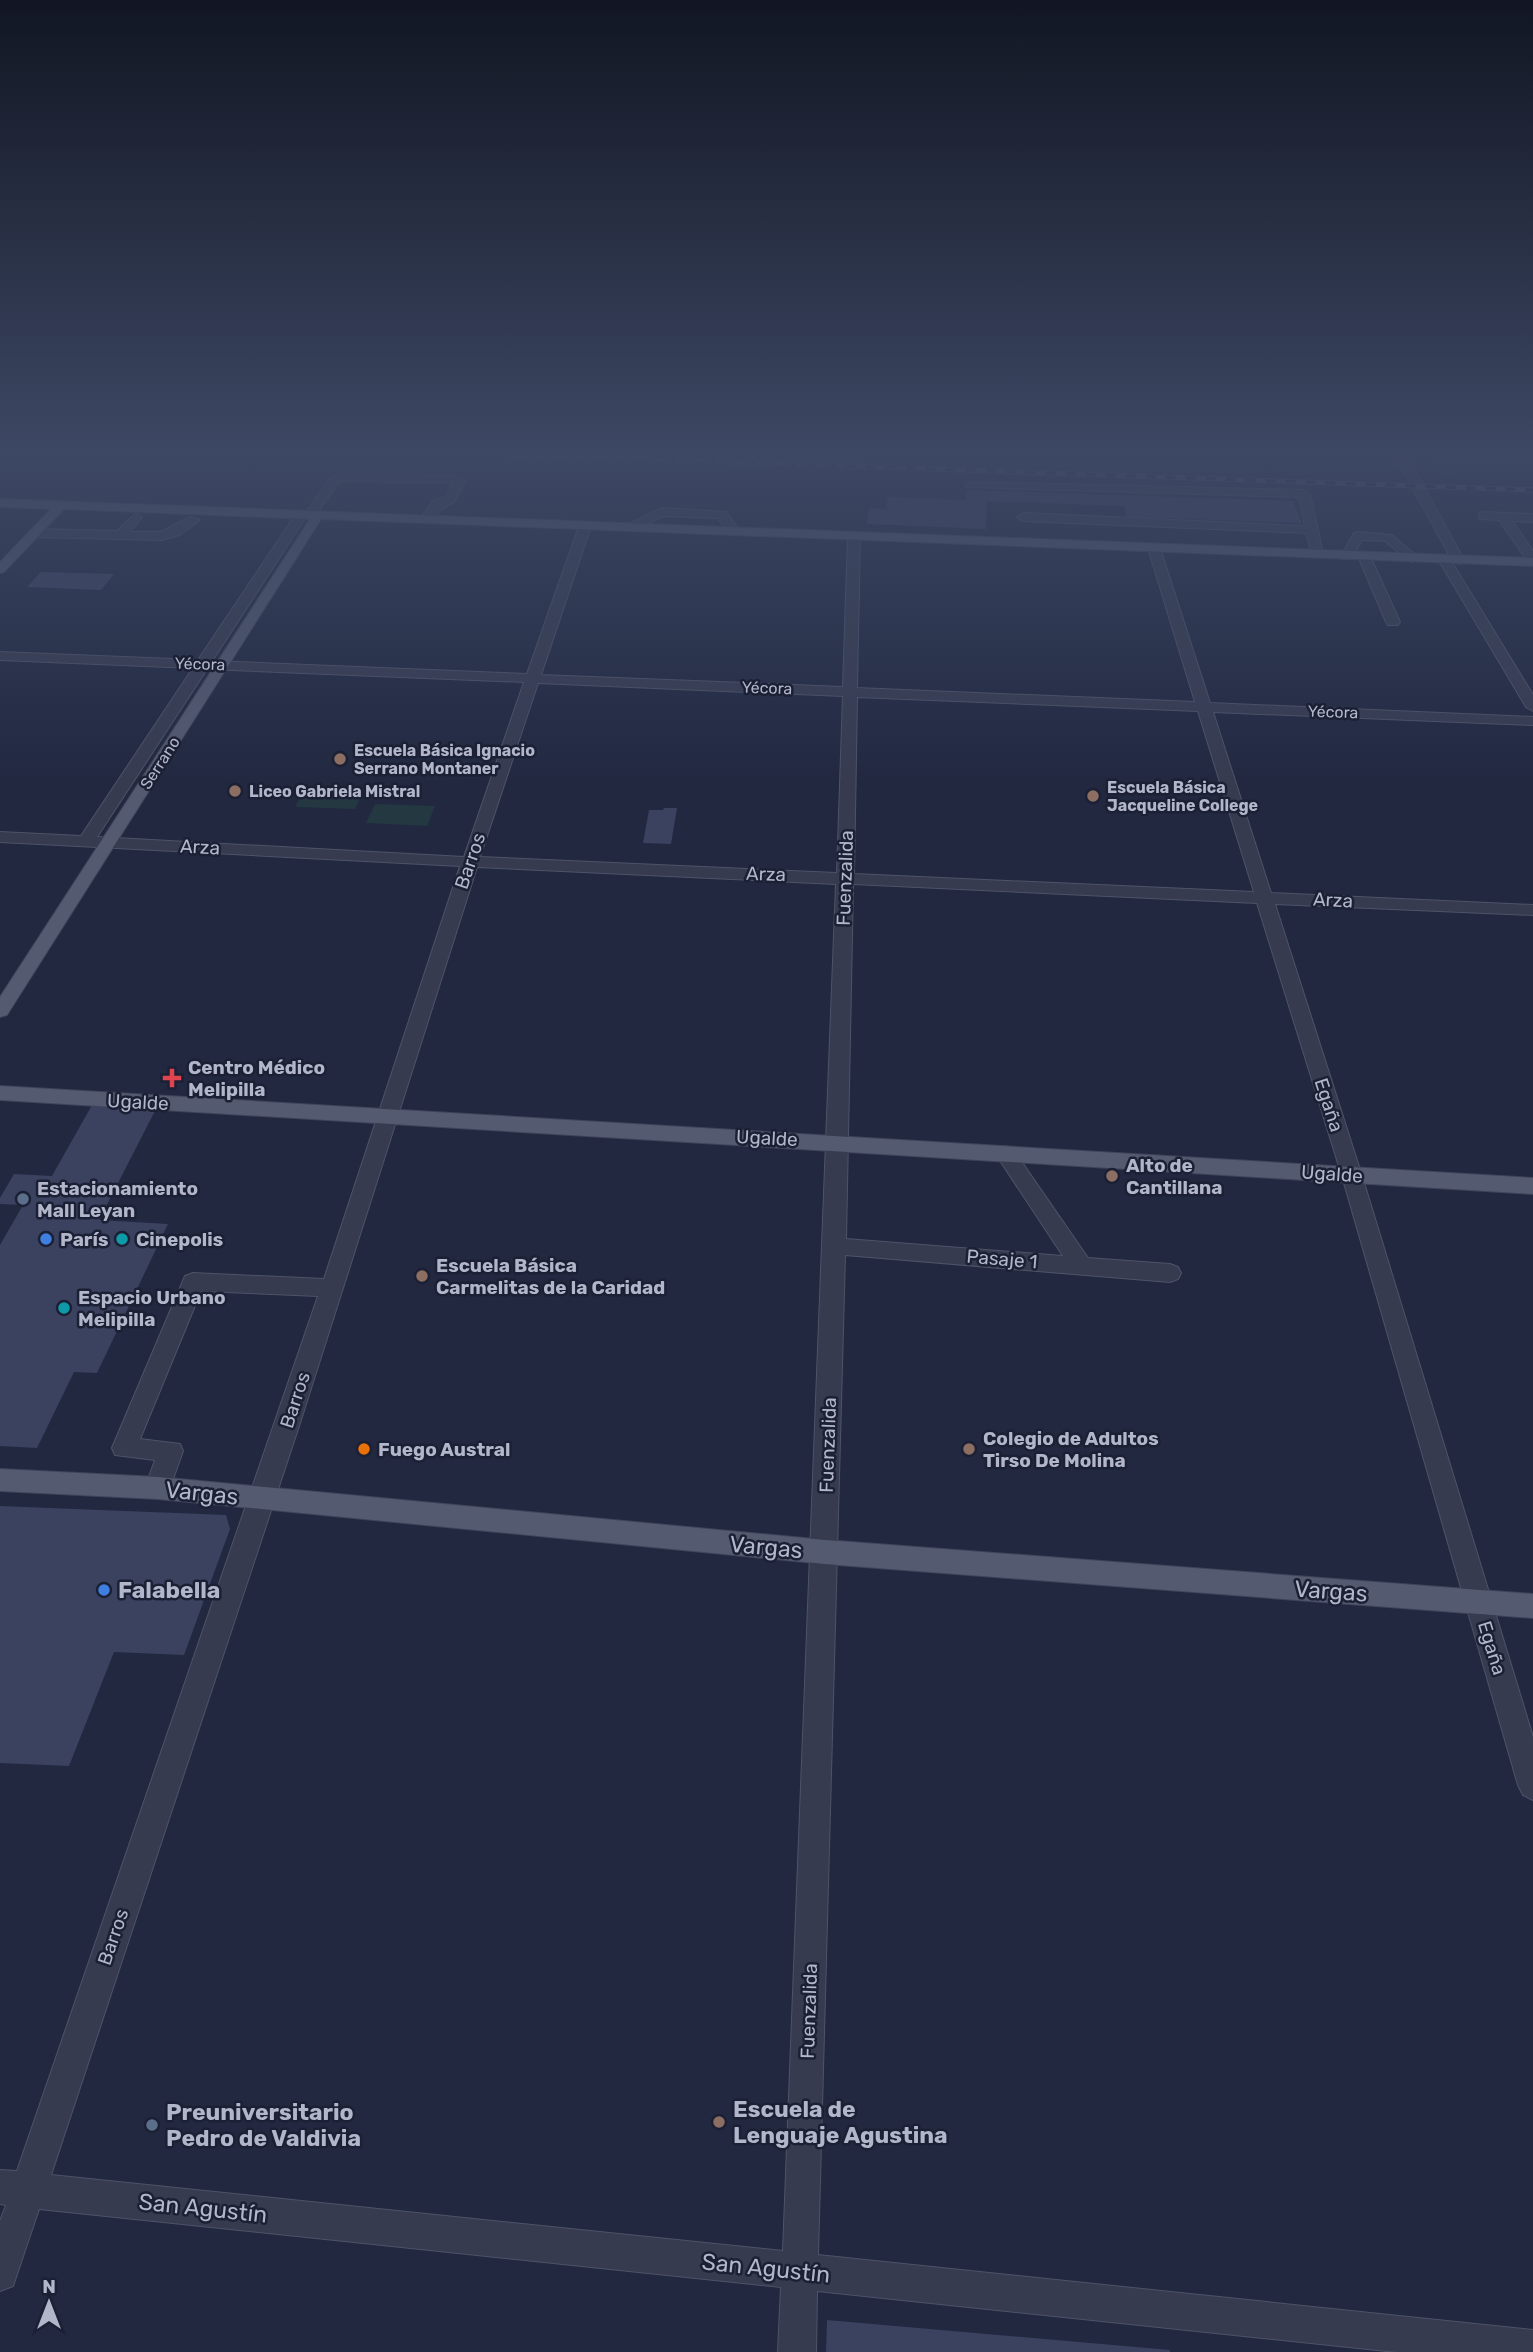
<svg xmlns="http://www.w3.org/2000/svg" width="1533" height="2352" font-family="Rubik,sans-serif">
  <style>
    .green { fill: #233841 }
    .building { fill: #3b425f }
    .lines { fill: none; stroke-linecap: round; stroke-linejoin: round }
    .minor-casing { stroke: #4e5368; stroke-width: 2 }
    .major-casing { stroke: #3f4459; stroke-width: 2 }
    .minor { fill: #363b50; fill-rule: evenodd }
    .major { fill: #545a70; fill-rule: evenodd }
    .rail-casing { stroke: #575e77; stroke-width: 5 }
    .rail { stroke: #1b2035; stroke-width: 3.5; stroke-dasharray: 10; stroke-linecap: butt }
    .education-dot { fill: #8d6e63; stroke: #1b2035; stroke-width: 2.5 }
    .health-dot { fill: #e0444e; stroke: #1b2035; stroke-width: 2.5 }
    .service-dot { fill: #5c6f8a; stroke: #1b2035; stroke-width: 2.5 }
    .shop-dot { fill: #3f7fe0; stroke: #1b2035; stroke-width: 2.5 }
    .culture-dot { fill: #0f9aa8; stroke: #1b2035; stroke-width: 2.5 }
    .food-dot { fill: #e8710a; stroke: #1b2035; stroke-width: 2.5 }
    .labels { text-anchor: middle; dominant-baseline: central; stroke-width: 5; stroke-linejoin: round; paint-order: stroke }
    .far-street-label { font-size: 16px; fill: #b2b6cb; stroke: #1b2035 }
    .far-poi-label { font-size: 16px; font-weight: bold; fill: #b2b6cb; stroke: #1b2035; text-anchor: start }
    .street-label { font-size: 19px; fill: #b2b6cb; stroke: #1b2035 }
    .poi-label { font-size: 19px; font-weight: bold; fill: #b2b6cb; stroke: #1b2035; text-anchor: start }
    .near-street-label { font-size: 23px; fill: #b2b6cb; stroke: #1b2035 }
    .near-poi-label { font-size: 23px; font-weight: bold; fill: #b2b6cb; stroke: #1b2035; text-anchor: start }
  </style>
  <rect width="100%" height="100%" fill="#212840"/>
  <g class="green">
    <path d="M 1430,454 L 1533,454 L 1533,480 L 1442,478 Z"/>
    <path d="M 305,788 L 364,790 L 355,809 L 295,807 Z"/>
    <path d="M 375,804 L 435,806 L 427,826 L 366,823 Z"/>
  </g>
  <g class="building">
    <path d="M 966,490 L 1293,501 L 1302,523 L 1126,517 L 1124,506 L 987,501 L 986,529 L 867,524 L 869,508 L 886,509 L 888,497 L 966,500 Z"/>
    <path d="M 41,572 L 114,574 L 101,590 L 27,587 Z"/>
    <path d="M 664,808 L 677,808 L 671,844 L 643,843 L 649,810 L 663,810 Z"/>
    <path d="M 92,1105 L 156,1109 L 99,1220 L 168,1224 L 97,1373 L 74,1372 L 37,1448 L 0,1446 L 0,1245 L 23,1205 L 0,1204 L 0,1198 L 14,1174 L 52,1176 Z"/>
    <path d="M 0,1506 L 226,1515 L 230,1529 L 184,1655 L 114,1652 L 69,1766 L 0,1763 Z"/>
    <path d="M 827,2320 L 1170,2350 L 1170,2352 L 826,2352 Z"/>
  </g>
  <g class="lines">
    <defs>
      <g id="minor">
        <path d="M 1394,454 L 1406,454 L 1464,560 L 1462,563 L 1458,564 L 1452,560 Z"/>
        <path d="M 341,473 L 454,476 L 466,481 L 453,503 C 438,507 438,518 426,523 L 420,519 L 434,500 L 445,498 L 453,483 L 339,481 L 314,518 L 306,517 L 212,661 L 527,674 L 579,526 L 585,522 L 591,526 L 541,675 L 843,687 L 848,537 L 854,533 L 860,537 L 857,688 L 1195,702 L 1148,548 L 1154,544 L 1160,548 L 1210,703 L 1533,717 L 1533,725 L 1213,712 L 1271,893 L 1533,905 L 1533,915 L 1275,904 L 1362,1176 L 1533,1737 L 1533,1800 L 1523,1795 L 1518,1785 L 1342,1176 L 1257,903 L 853,884 L 846,1239 L 1063,1256 L 995,1153 L 998,1148 L 1005,1146 L 1012,1148 L 1088,1258 L 1170,1264 L 1178,1267 L 1181,1273 L 1178,1279 L 1170,1282 L 845,1255 L 818,2255 L 1533,2330 L 1533,2352 L 1396,2352 L 817,2291 L 816,2352 L 778,2352 L 781,2287 L 39,2209 L 13,2286 L 0,2291 L 0,2221 L 6,2205 L 0,2204 L 0,2170 L 17,2171 L 318,1296 L 201,1291 L 140,1439 L 180,1444 L 183,1451 L 167,1496 L 158,1499 L 149,1496 L 145,1488 L 155,1460 L 115,1455 L 112,1448 L 185,1276 L 193,1273 L 324,1279 L 460,866 L 0,842 L 0,832 L 81,836 L 193,668 L 0,660 L 0,652 L 198,660 L 298,511 L 306,512 L 331,477 ZM 207,669 L 524,682 L 464,857 L 97,837 ZM 538,683 L 843,696 L 837,873 L 480,857 ZM 857,697 L 1198,711 L 1254,892 L 854,874 ZM 477,867 L 836,884 L 783,2251 L 51,2175 L 300,1423 Z"/>
        <path d="M 971,482 L 1304,490 L 1310,494 L 1323,554 L 1321,557 L 1313,557 L 1306,533 L 1023,521 L 1017,517 L 1023,513 L 1305,526 L 1299,497 L 967,487 L 965,485 Z"/>
        <path d="M 662,508 L 726,512 L 740,531 L 730,534 L 718,518 L 664,516 L 632,530 L 622,527 Z"/>
        <path d="M 1483,512 L 1533,514 L 1533,522 L 1512,521 L 1533,551 L 1533,564 L 1529,563 L 1499,520 L 1479,519 L 1479,513 Z"/>
        <path d="M 136,513 L 142,517 L 130,532 L 161,532 L 190,517 L 200,520 L 179,535 L 162,540 L 34,537 L 28,533 L 34,529 L 117,531 Z"/>
        <path d="M 1358,532 L 1392,535 L 1419,558 L 1413,562 L 1409,561 L 1385,541 L 1362,540 L 1351,559 L 1343,559 L 1341,556 L 1354,533 Z"/>
        <path d="M 1364,552 L 1370,556 L 1400,622 L 1398,625 L 1388,625 L 1386,622 L 1358,556 Z"/>
        <path d="M 1444,555 L 1450,559 L 1533,695 L 1533,711 L 1526,707 L 1438,559 Z"/>
      </g>
      <g id="major">
        <path d="M 0,499 L 1533,558 L 1533,566 L 321,519 L 7,1015 L 0,1017 L 0,997 L 310,519 L 64,509 L 4,572 L 0,573 L 0,562 L 51,509 L 0,507 Z"/>
        <path d="M 0,1086 L 1533,1178 L 1533,1194 L 0,1100 Z"/>
        <path d="M 0,1469 L 158,1477 L 825,1540 L 1533,1594 L 1533,1618 L 825,1564 L 158,1499 L 0,1491 Z"/>
      </g>
    </defs>
    <use href="#minor" class="minor-casing"/>
    <use href="#major" class="major-casing"/>
    <use href="#minor" class="minor"/>
    <use href="#major" class="major"/>
    <defs>
      <path id="rail" d="M 506,454 L 1533,490"/>
    </defs>
    <use href="#rail" class="rail-casing"/>
    <use href="#rail" class="rail"/>
  </g>
  <linearGradient id="sky" x2="0" y2="1"><stop stop-color="#121623"/><stop offset="0.58" stop-color="#3d4864"/><stop offset="1" stop-color="#3d4864" stop-opacity="0"/></linearGradient>
  <rect width="1533" height="783" fill="url(#sky)"/>
  <g class="education-dot">
    <circle cx="340" cy="759" r="7"/>
    <circle cx="235" cy="791" r="7"/>
    <circle cx="1093" cy="796" r="7"/>
    <circle cx="1112" cy="1176" r="7"/>
    <circle cx="422" cy="1276" r="7"/>
    <circle cx="969" cy="1449" r="7"/>
    <circle cx="719" cy="2122" r="7"/>
  </g>
  <path class="health-dot" d="M168.5 1067.5h7v7h7v7h-7v7h-7v-7h-7v-7h7z"/>
  <g class="service-dot">
    <circle cx="23" cy="1199" r="7"/>
    <circle cx="152" cy="2125" r="7"/>
  </g>
  <g class="shop-dot">
    <circle cx="46" cy="1239" r="7"/>
    <circle cx="104" cy="1590" r="7"/>
  </g>
  <g class="culture-dot">
    <circle cx="122" cy="1239" r="7"/>
    <circle cx="64" cy="1308" r="7"/>
  </g>
  <circle class="food-dot" cx="364" cy="1449" r="7"/>
  <g class="labels">
    <g class="far-street-label">
      <text transform="translate(200 664) rotate(2)">Yécora</text>
      <text transform="translate(767 688) rotate(2)">Yécora</text>
      <text transform="translate(1333 712) rotate(2)">Yécora</text>
      <text transform="translate(160 763) rotate(-57)">Serrano</text>
    </g>
    <g class="far-poi-label">
      <text x="354" y="750">Escuela Básica Ignacio<tspan x="354" dy="18">Serrano Montaner</tspan></text>
      <text x="1107" y="787">Escuela Básica<tspan x="1107" dy="18">Jacqueline College</tspan></text>
      <text x="249" y="791">Liceo Gabriela Mistral</text>
    </g>
    <g class="street-label">
      <text transform="translate(200 847) rotate(3)">Arza</text>
      <text transform="translate(470 861) rotate(-71)">Barros</text>
      <text transform="translate(766 874) rotate(2)">Arza</text>
      <text transform="translate(845 878) rotate(-88)">Fuenzalida</text>
      <text transform="translate(1333 900) rotate(3)">Arza</text>
      <text transform="translate(138 1102) rotate(3)">Ugalde</text>
      <text transform="translate(1329 1105) rotate(72)">Egaña</text>
      <text transform="translate(767 1138) rotate(3)">Ugalde</text>
      <text transform="translate(1332 1174) rotate(4)">Ugalde</text>
      <text transform="translate(1002 1259) rotate(5)">Pasaje 1</text>
      <text transform="translate(295 1400) rotate(-72)">Barros</text>
      <text transform="translate(828 1445) rotate(-88)">Fuenzalida</text>
      <text transform="translate(1492 1648) rotate(73)">Egaña</text>
      <text transform="translate(113 1937) rotate(-71)">Barros</text>
      <text transform="translate(809 2011) rotate(-88)">Fuenzalida</text>
    </g>
    <g class="poi-label">
      <text x="188" y="1067">Centro Médico<tspan x="188" dy="22">Melipilla</tspan></text>
      <text x="1126" y="1165">Alto de<tspan x="1126" dy="22">Cantillana</tspan></text>
      <text x="37" y="1188">Estacionamiento<tspan x="37" dy="22">Mall Leyan</tspan></text>
      <text x="60" y="1239">París</text>
      <text x="136" y="1239">Cinepolis</text>
      <text x="436" y="1265">Escuela Básica<tspan x="436" dy="22">Carmelitas de la Caridad</tspan></text>
      <text x="78" y="1297">Espacio Urbano<tspan x="78" dy="22">Melipilla</tspan></text>
      <text x="983" y="1438">Colegio de Adultos<tspan x="983" dy="22">Tirso De Molina</tspan></text>
      <text x="378" y="1449">Fuego Austral</text>
    </g>
    <g class="near-street-label">
      <text transform="translate(202 1493) rotate(6)">Vargas</text>
      <text transform="translate(766 1547) rotate(5)">Vargas</text>
      <text transform="translate(1331 1591) rotate(4)">Vargas</text>
      <text transform="translate(203 2208) rotate(6)">San Agustín</text>
      <text transform="translate(766 2268) rotate(6)">San Agustín</text>
    </g>
    <g class="near-poi-label">
      <text x="118" y="1590">Falabella</text>
      <text x="733" y="2109">Escuela de<tspan x="733" dy="26">Lenguaje Agustina</tspan></text>
      <text x="166" y="2112">Preuniversitario<tspan x="166" dy="26">Pedro de Valdivia</tspan></text>
    </g>
  </g>
  <g transform="translate(49 2303)" stroke="#1b2035" stroke-width="5" paint-order="stroke">
  <path d="M0-5L12 26L0 18L-12 26Z" fill="#b2b6cb"/>
  <text y="-10" font-size="19" font-weight="bold" text-anchor="middle" fill="#b2b6cb">N</text>
  </g>
</svg>
